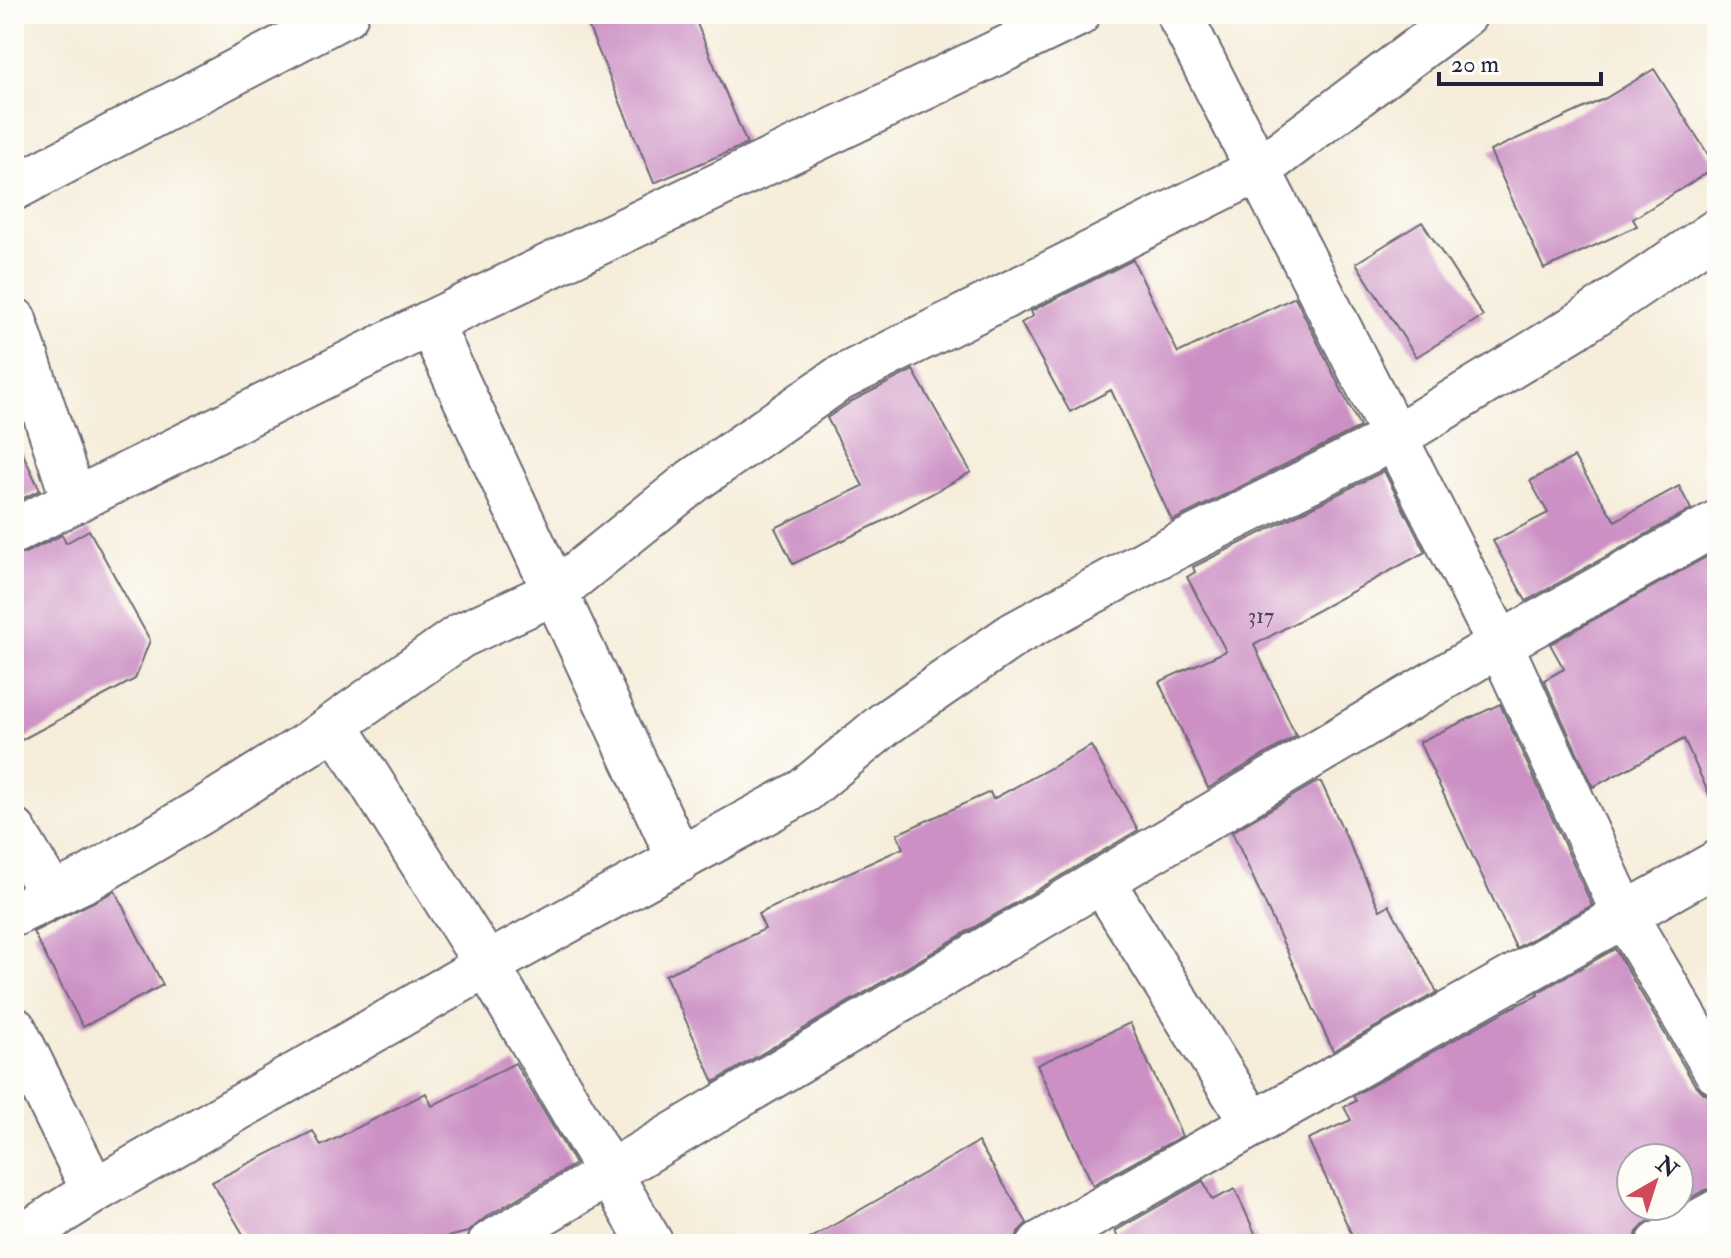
<svg xmlns="http://www.w3.org/2000/svg" width="1731" height="1258" font-family="'IM FELL Double Pica',serif">
  <style>
    .building { fill: #cc90c5 }
    .lines { fill: none; stroke-linecap: round; stroke-linejoin: round }
    .street-casing { stroke: #6c6973; stroke-width: 48 }
    .street { stroke: #fff; stroke-width: 44 }
    .labels { text-anchor: middle; dominant-baseline: central; stroke-width: 7; stroke-linejoin: round; paint-order: stroke }
    .number-label { font-size: 22px; fill: #4c3e5e }
  </style>
  <rect width="100%" height="100%" fill="#fdfcf7"/>
  <filter id="ink" filterUnits="userSpaceOnUse"><feTurbulence type="fractalNoise" baseFrequency=".0125" numOctaves="2"/><feDisplacementMap in="SourceGraphic" scale="16" xChannelSelector="R" yChannelSelector="G"/><feConvolveMatrix kernelMatrix="1 2 1 2 8 2 1 2 1" color-interpolation-filters="sRGB"/></filter>
  <filter id="wash" filterUnits="userSpaceOnUse"><feTurbulence type="fractalNoise" baseFrequency=".006" numOctaves="4" result="noise"/><feDisplacementMap in="SourceGraphic" scale="32" xChannelSelector="R" yChannelSelector="G"/><feGaussianBlur stdDeviation="1.8" result="paint"/><feColorMatrix in="noise" values="0 0 0 0 0 0 0 0 0 0 0 0 0 0 0 0 0 1.4 0 .05"/><feComposite in="paint" operator="in"/></filter>
  <g filter="url(#wash)">
    <rect width="100%" height="100%" fill="#f6edda"/>
    <g id="blocks">
      <g class="building">
        <path d="M 583,14 L 693,14 L 747,144 L 654,183 Z"/>
        <path d="M 1654,69 L 1716,167 L 1633,219 L 1637,226 L 1544,269 L 1490,151 L 1606,98 Z"/>
        <path d="M 1422,222 L 1483,316 L 1416,357 L 1356,263 Z"/>
        <path d="M 1133,260 L 1178,353 L 1295,297 L 1360,427 L 1172,521 L 1111,390 L 1070,412 L 1021,323 L 1033,316 L 1031,311 Z"/>
        <path d="M 913,370 L 971,472 L 879,523 L 793,564 L 775,528 L 863,486 L 827,418 L 852,401 Z"/>
        <path d="M 14,435 L 40,490 L 14,503 Z"/>
        <path d="M 1574,457 L 1615,521 L 1679,486 L 1691,509 L 1526,601 L 1493,541 L 1548,513 L 1530,481 Z"/>
        <path d="M 1384,471 L 1425,552 L 1254,645 L 1296,736 L 1208,788 L 1159,682 L 1226,651 L 1187,577 L 1195,572 L 1193,567 Z"/>
        <path d="M 89,530 L 150,640 L 135,679 L 14,744 L 14,556 L 25,553 L 62,535 L 66,543 Z"/>
        <path d="M 1715,552 L 1717,812 L 1684,739 L 1593,787 L 1544,680 L 1564,669 L 1550,644 Z"/>
        <path d="M 1500,704 L 1592,905 L 1516,948 L 1419,742 Z"/>
        <path d="M 1091,746 L 1138,830 L 714,1082 L 665,975 L 765,929 L 758,914 L 903,848 L 897,834 L 990,792 L 993,799 Z"/>
        <path d="M 1317,782 L 1321,782 L 1380,910 L 1389,905 L 1437,992 L 1333,1051 L 1232,832 Z"/>
        <path d="M 115,891 L 163,985 L 83,1027 L 33,932 Z"/>
        <path d="M 1615,949 L 1695,1085 L 1705,1094 L 1717,1097 L 1717,1187 L 1705,1190 L 1679,1204 L 1679,1158 L 1631,1158 L 1631,1206 L 1676,1206 L 1646,1223 L 1637,1232 L 1634,1244 L 1356,1244 L 1308,1139 L 1351,1120 L 1344,1107 L 1356,1101 L 1353,1096 L 1513,1007 L 1538,995 L 1537,993 Z"/>
        <path d="M 1130,1023 L 1182,1136 L 1093,1185 L 1037,1065 Z"/>
        <path d="M 515,1063 L 575,1164 L 486,1217 L 468,1232 L 418,1244 L 249,1244 L 212,1182 L 313,1131 L 321,1146 L 426,1093 L 432,1106 Z"/>
        <path d="M 978,1142 L 1027,1223 L 1018,1232 L 1015,1244 L 801,1244 Z"/>
        <path d="M 1203,1181 L 1212,1200 L 1235,1189 L 1260,1244 L 1118,1244 L 1120,1243 L 1115,1231 Z"/>
      </g>
    </g>
  </g>
  <g filter="url(#ink)">
    <use href="#blocks" fill-opacity="0" stroke="#6c6973" stroke-width="2"/>
    <g class="lines">
      <defs>
        <g id="street">
          <path d="M 1179,14 L 1500,644 L 1625,916 L 1717,1072"/>
          <path d="M 14,188 L 346,14"/>
          <path d="M 14,320 L 74,501"/>
          <path d="M 430,323 L 680,860"/>
          <path d="M 14,531 L 430,323 L 1078,14"/>
          <path d="M 335,725 L 487,965 L 651,1244"/>
          <path d="M 14,831 L 52,895"/>
          <path d="M 1102,881 L 1253,1124"/>
          <path d="M 14,914 L 90,877 L 203,810 L 311,742 L 460,636 L 555,592 L 694,480 L 839,379 L 1258,170 L 1465,14"/>
          <path d="M 14,1029 L 94,1191"/>
          <path d="M 14,1242 L 94,1191 L 487,965 L 804,791 L 886,723 L 1013,635 L 1152,559 L 1394,438 L 1574,328 L 1717,231"/>
          <path d="M 490,1244 L 1500,644 L 1717,523"/>
          <path d="M 1040,1244 L 1717,863"/>
          <path d="M 1659,1244 L 1717,1212"/>
        </g>
      </defs>
      <use href="#street" class="street-casing"/>
      <use href="#street" class="street"/>
    </g>
  </g>
  <g class="labels">
    <g class="number-label">
      <text x="1261" y="616">317</text>
    </g>
  </g>
  <rect width="1731" height="1258" fill="none" stroke="#fdfcf7" stroke-width="48"/>
  <g transform="translate(1655 1182) rotate(39)"><circle r="38" fill="#fdfcf7" stroke="#a5a5ac" stroke-width="2"/>
  <path d="M0-6L14 30L0 20L-14 30Z" fill="#d1495b"/>
  <text y="-12" font-size="22" font-weight="bold" text-anchor="middle" fill="#22223b">N</text>
  </g>
  <path d="M1439 72v12h162v-12" fill="none" stroke="#22223b" stroke-width="4"/>
  <text x="1451" y="72" font-size="24" fill="#22223b" stroke="#fdfcf7" stroke-width="6" paint-order="stroke">20 m</text>
</svg>
